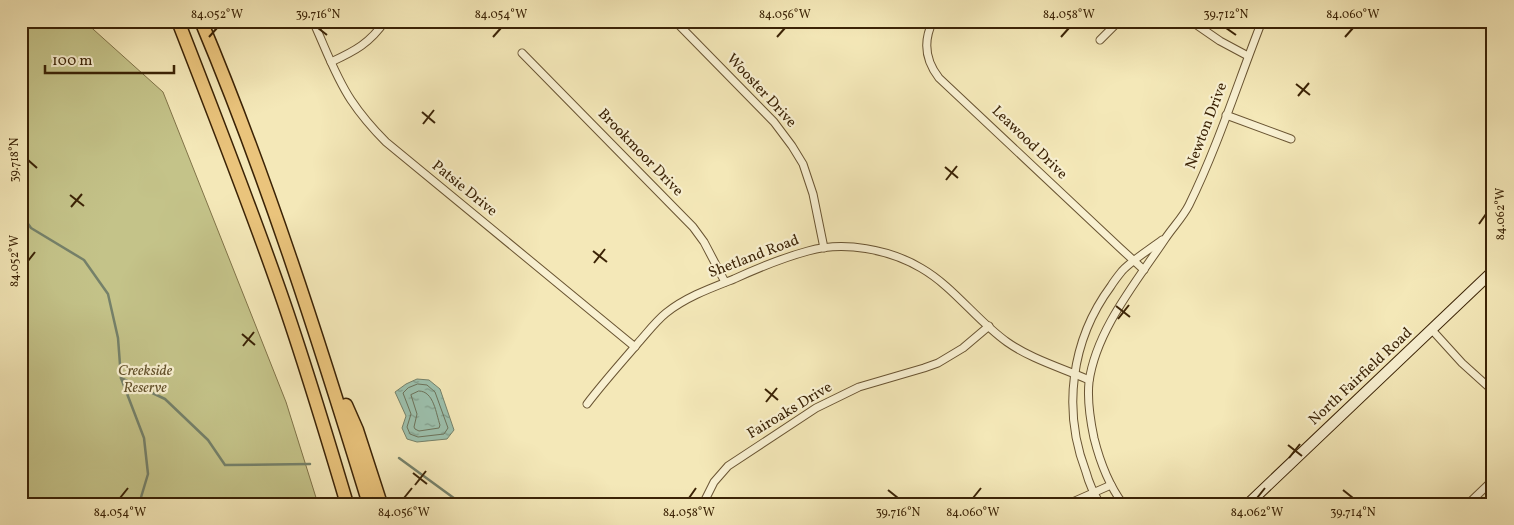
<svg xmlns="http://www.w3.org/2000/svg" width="1514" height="525" font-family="Vollkorn,serif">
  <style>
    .green { fill: #c4c389; stroke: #807348 }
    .water { fill: url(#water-ripples); stroke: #75816a }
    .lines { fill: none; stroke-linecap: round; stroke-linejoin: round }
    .shore { stroke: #6c725a; stroke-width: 1 }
    .stream { stroke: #75816a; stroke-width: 2.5 }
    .street-casing { stroke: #695432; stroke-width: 9 }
    .secondary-casing { stroke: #3b2306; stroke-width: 12 }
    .highway-casing { stroke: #3b2306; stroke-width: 15 }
    .street { stroke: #f8f0d1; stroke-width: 7 }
    .secondary { stroke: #f8f0d1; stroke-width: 10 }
    .highway { stroke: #eac47c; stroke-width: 12 }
    .ticks { fill: none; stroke: #3b2306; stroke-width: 2 }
    .labels { text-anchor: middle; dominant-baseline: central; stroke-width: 4.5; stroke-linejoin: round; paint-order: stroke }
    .street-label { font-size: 15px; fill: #3b2306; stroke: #f8f0d1 }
    .park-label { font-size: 15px; font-style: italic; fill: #64532d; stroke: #f8f0d1 }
    .neatline { fill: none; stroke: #3b2306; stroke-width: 2 }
    .ticks-label { font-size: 12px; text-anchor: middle; fill: #3b2306 }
  </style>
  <defs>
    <pattern id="water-ripples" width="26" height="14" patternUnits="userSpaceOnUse" patternTransform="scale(1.25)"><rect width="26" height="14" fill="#9cc0ad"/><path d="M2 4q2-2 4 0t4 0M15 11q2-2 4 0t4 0" fill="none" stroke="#809c8b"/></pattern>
  </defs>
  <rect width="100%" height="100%" fill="#f4e8b8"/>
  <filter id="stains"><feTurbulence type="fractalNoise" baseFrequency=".004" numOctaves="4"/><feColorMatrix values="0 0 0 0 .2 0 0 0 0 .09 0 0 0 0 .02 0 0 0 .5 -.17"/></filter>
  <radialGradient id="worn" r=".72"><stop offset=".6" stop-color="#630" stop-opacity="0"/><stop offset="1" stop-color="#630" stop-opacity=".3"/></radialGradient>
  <path class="green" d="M 21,21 L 84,21 L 163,92 L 286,402 L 318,504 L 21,504 Z"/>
  <path class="water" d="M 417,379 L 429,380 L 440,389 L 454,430 L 447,439 L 417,442 L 407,439 L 402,428 L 406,416 L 395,392 L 406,384 Z"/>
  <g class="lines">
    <g class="shore">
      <path d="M 418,384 L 427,385 L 435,392 L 448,428 L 444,434 L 418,437 L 410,434 L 407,427 L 411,414 L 403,393 L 408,388 Z"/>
      <path d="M 419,391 C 434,391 436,414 440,425 L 439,428 L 419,431 L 415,429 L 414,427 L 417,414 L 411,395 Z"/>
    </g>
    <g class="stream">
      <path d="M 21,214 L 31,228 L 84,260 L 108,294 L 118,338 L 121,378 L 144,438 L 148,474 L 139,504"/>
      <path d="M 121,378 L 165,399 L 208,440 L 225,465 L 310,464"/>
      <path d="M 399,458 L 462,504"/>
    </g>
    <defs>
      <g id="street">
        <path d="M 313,21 C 325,47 335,76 351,100 C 361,115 373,129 386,142 L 635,347"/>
        <path d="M 675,21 L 774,122 L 792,146 L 803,164 L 813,194 L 824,248"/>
        <path d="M 933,21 C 923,41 925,60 939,78 L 1120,248 L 1144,270"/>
        <path d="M 1191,21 L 1220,41 L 1248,56"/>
        <path d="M 1100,40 L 1119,21"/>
        <path d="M 522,53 L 693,227 L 704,242 L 725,282"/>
        <path d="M 331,62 C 355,51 370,43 385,21"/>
        <path d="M 1226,115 L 1291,139"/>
        <path d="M 1432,330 L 1462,363 L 1493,391"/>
        <path d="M 587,404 C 603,383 621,363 638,343 C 647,333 656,321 666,313 C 686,297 711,288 734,279 C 758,268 782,258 808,251 C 844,241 889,249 921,268 C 954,287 976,320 1007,342 C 1031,359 1062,368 1089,380"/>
        <path d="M 703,504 L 714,482 L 728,466 L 816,408 L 859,387 L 924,368 L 938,363 L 963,348 L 989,326"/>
        <path d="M 1068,504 L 1111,485"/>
        <path d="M 1100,504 C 1094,494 1089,483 1086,472 C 1062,410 1071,340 1111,286 C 1114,281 1118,276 1122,271 C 1131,261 1150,249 1162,240"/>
        <path d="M 1123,504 C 1108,484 1100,462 1094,438 C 1090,419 1087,401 1089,382 C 1096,330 1137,281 1165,239 C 1173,227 1183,217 1189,205 C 1218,146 1238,82 1262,21"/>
        <path d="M 1468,504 L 1493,480"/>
      </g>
      <path id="secondary" d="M 1248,504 L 1493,271"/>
      <g id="highway">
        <path d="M 178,21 C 212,108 246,195 277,283 C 303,356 325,430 347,504"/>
        <path d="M 201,21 C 267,178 319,341 369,504"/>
        <path d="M 346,405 L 357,430 L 381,504"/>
      </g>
    </defs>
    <use href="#street" class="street-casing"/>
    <use href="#secondary" class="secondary-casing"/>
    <use href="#highway" class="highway-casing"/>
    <use href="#street" class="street"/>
    <use href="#secondary" class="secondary"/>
    <use href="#highway" class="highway"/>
  </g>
  <path class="ticks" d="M 318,28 L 327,35M 1226,28 L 1236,35M 209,37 L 217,28M 493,37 L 501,28M 777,37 L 785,28M 1061,37 L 1069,28M 1345,37 L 1353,28M 1296,84 L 1310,95M 1298,96 L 1309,83M 422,112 L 435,123M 423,124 L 434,110M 28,160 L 37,168M 945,167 L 958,178M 946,180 L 957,166M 70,195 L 84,206M 71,207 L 82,194M 1479,224 L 1486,214M 593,251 L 607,262M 28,261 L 35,252M 594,263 L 605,249M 1116,306 L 1130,317M 1118,319 L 1129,305M 242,334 L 255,345M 243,346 L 254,332M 765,389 L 778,400M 766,402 L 777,388M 1288,445 L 1302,456M 1289,458 L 1300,444M 413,473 L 427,484M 415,485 L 426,471M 888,490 L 898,498M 1343,490 L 1353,498M 120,498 L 128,488M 404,498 L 412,488M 689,498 L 696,488M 973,498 L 981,488M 1257,498 L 1265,488"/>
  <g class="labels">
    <g class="street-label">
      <text transform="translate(761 91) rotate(47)">Wooster Drive</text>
      <text transform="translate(1207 126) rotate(-69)">Newton Drive</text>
      <text transform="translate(1029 143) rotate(44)">Leawood Drive</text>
      <text transform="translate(640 153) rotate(46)">Brookmoor Drive</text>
      <text transform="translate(464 189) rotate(39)">Patsie Drive</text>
      <text transform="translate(754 257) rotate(-21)">Shetland Road</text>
      <text transform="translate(1361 377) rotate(-43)">North Fairfield Road</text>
      <text transform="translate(790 411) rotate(-31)">Fairoaks Drive</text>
    </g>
    <g class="park-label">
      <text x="145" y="371">Creekside<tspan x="145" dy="17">Reserve</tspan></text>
    </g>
  </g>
  <rect width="1514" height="525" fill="none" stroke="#f4e8b8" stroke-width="55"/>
  <path d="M45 65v8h129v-8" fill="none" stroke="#3b2306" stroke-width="2.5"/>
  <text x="52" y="65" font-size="15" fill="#3b2306" stroke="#f8f0d1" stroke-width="4" paint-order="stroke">100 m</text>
  <rect x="28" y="28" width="1458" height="470" class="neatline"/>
  <g class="ticks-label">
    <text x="217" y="18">84.052°W</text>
    <text x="318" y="18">39.716°N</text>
    <text x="501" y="18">84.054°W</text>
    <text x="785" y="18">84.056°W</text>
    <text x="1069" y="18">84.058°W</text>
    <text x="1226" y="18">39.712°N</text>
    <text x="1353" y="18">84.060°W</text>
    <text transform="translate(14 160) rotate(-90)" y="4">39.718°N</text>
    <text transform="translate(1500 214) rotate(-90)" y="4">84.062°W</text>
    <text transform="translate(14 261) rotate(-90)" y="4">84.052°W</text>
    <text x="120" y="516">84.054°W</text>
    <text x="404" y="516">84.056°W</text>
    <text x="689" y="516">84.058°W</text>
    <text x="898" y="516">39.716°N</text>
    <text x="973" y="516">84.060°W</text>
    <text x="1257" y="516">84.062°W</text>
    <text x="1353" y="516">39.714°N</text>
  </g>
  <rect width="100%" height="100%" filter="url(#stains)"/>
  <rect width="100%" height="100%" fill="url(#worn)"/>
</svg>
